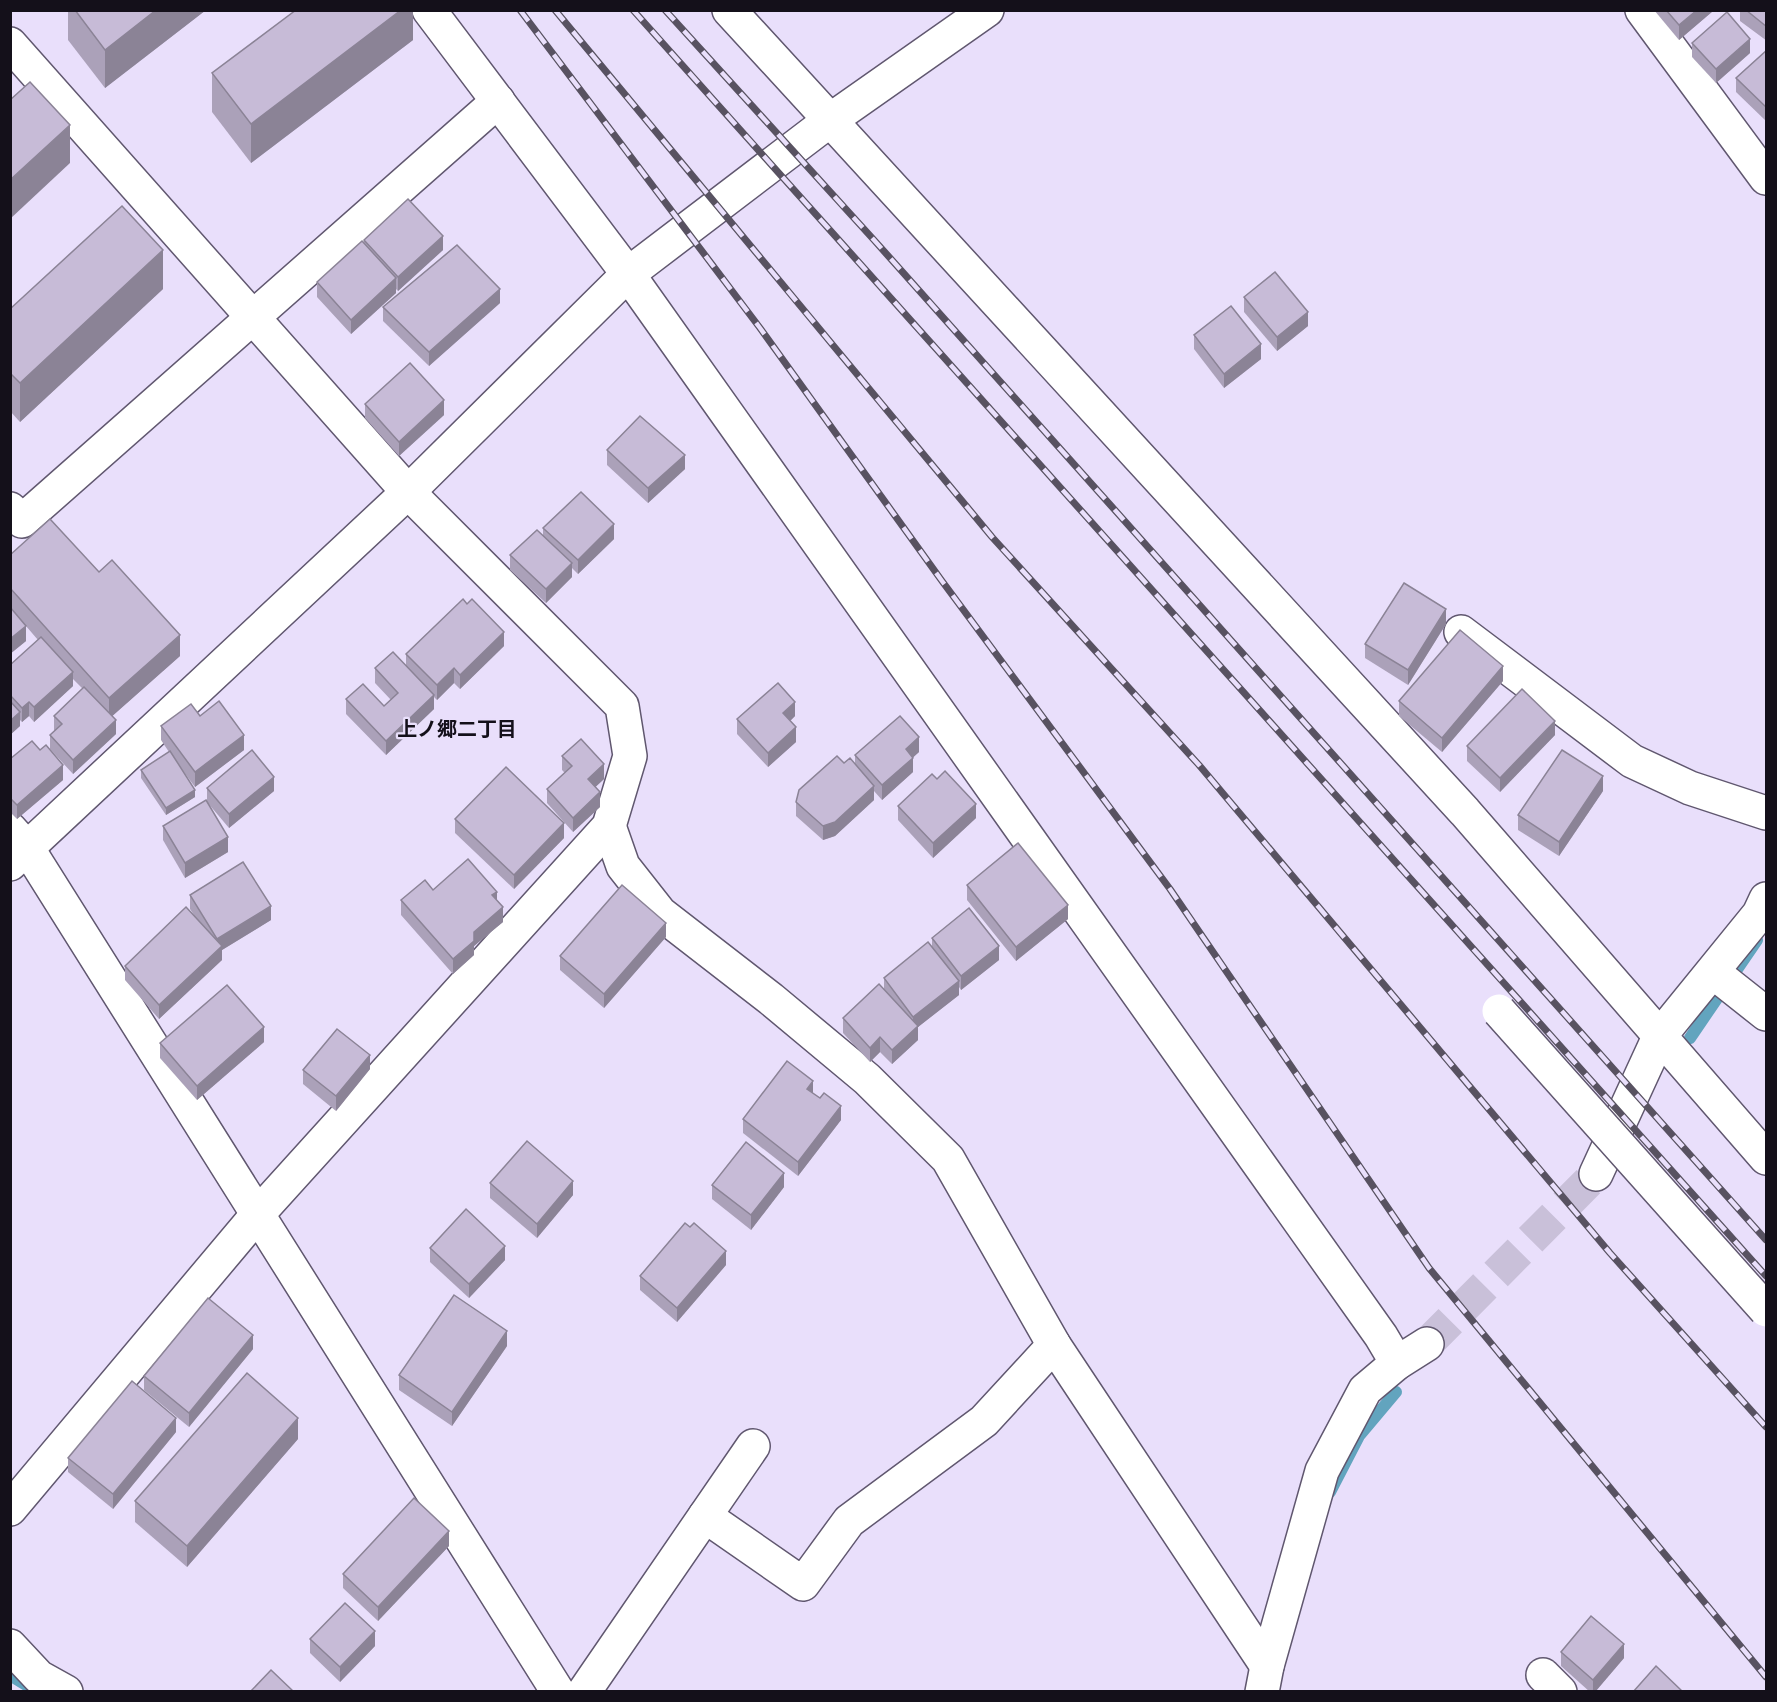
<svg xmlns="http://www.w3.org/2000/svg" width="1777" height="1702" font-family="Mulish,'Noto Sans JP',sans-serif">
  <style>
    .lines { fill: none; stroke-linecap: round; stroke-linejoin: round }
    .stream { stroke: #62a4be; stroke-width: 12 }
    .minor-tunnel { stroke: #c9c0d9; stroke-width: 33; stroke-dasharray: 33 16; stroke-linecap: butt }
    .minor-casing { stroke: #60576f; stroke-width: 36 }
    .minor { stroke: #fff; stroke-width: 33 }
    .rail-casing { stroke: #585261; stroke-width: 7 }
    .rail { stroke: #e9dffb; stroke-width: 4.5; stroke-dasharray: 14; stroke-linecap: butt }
    .minor-bridge-casing { stroke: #60576f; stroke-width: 36; stroke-linecap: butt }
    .minor-bridge { stroke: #fff; stroke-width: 33 }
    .wall { fill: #aba1b9 }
    .shaded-wall { fill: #8b8396 }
    .building { fill: #c7bbd7; stroke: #8b8396; stroke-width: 1.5 }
    .labels { text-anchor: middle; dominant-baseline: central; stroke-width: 4.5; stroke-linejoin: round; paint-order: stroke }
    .neighbourhood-label { font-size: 20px; font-weight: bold; fill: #14101a; stroke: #e9dffb }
  </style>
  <rect width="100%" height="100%" fill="#e9dffb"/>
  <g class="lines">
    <g class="stream">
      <path d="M 1690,1038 L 1757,940"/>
      <path d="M 1330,1492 L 1359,1436 L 1396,1392"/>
      <path d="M 10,1675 L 33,1689"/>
    </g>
    <path class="minor-tunnel" d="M 1427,1344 L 1596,1174"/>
    <defs>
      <g id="minor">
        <path d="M 429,10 L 628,274 L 1381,1336 L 1397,1363"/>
        <path d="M 729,10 L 1465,812 L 1766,1158"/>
        <path d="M 1642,10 L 1766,178"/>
        <path d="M 10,44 L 408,492 L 622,706 L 630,756 L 609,826 L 257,1215 L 10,1509"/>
        <path d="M 10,509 L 22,521 L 498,101"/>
        <path d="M 1461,632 L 1632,761 L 1690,788 L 1766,813"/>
        <path d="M 609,826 L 623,866 L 660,913 L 771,999 L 867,1079 L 948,1159 L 1054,1345 L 1267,1666"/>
        <path d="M 10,829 L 28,849 L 558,1692"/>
        <path d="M 10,864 L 408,492 L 628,274 L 829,121 L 987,10"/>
        <path d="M 1713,972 L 1766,1014"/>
        <path d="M 1596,1174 L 1659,1037 L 1759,914 L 1766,899"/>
        <path d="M 705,1516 L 803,1584 L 849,1521 L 984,1421 L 1054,1345"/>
        <path d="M 10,1646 L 39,1677 L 66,1692"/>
        <path d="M 1543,1675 L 1560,1692"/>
        <path d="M 584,1692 L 753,1446"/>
        <path d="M 1262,1692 L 1267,1666 L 1322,1471 L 1365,1390 L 1397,1363 L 1427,1344"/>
      </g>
    </defs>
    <use href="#minor" class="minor-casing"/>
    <use href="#minor" class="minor"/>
    <defs>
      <g id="rail">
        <path d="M 520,10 L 760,328 L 942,581 L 1170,889 L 1429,1268 L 1766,1677"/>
        <path d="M 555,10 L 992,537 L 1199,765 L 1610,1253 L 1766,1427"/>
        <path d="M 633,10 L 1766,1276"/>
        <path d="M 665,10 L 874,240 L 1766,1240"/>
      </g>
    </defs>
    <use href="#rail" class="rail-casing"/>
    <use href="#rail" class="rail"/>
    <defs>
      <path id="minor-bridge" d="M 1499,1011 L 1766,1310"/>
    </defs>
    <use href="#minor-bridge" class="minor-bridge-casing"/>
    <use href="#minor-bridge" class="minor-bridge"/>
  </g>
  <g class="wall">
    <path d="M 68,10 L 206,10 L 105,88 L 68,40 Z"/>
    <path d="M 413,10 L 413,40 L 251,163 L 212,112 L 212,73 Z"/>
    <path d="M 1654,10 L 1713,10 L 1713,11 L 1679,40 Z"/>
    <path d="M 1739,10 L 1767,10 L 1767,41 L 1740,21 L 1740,12 Z"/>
    <path d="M 1692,43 L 1750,53 L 1716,83 L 1692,57 Z"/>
    <path d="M 1767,50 L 1767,122 L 1736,92 L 1736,78 Z"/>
    <path d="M 364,240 L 443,250 L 398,291 L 396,289 L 396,293 L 351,334 L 317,297 L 317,282 L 364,243 Z"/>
    <path d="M 163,289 L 20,422 L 10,411 L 10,309 Z"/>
    <path d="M 1244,297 L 1308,326 L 1277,351 L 1244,312 Z"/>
    <path d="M 500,303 L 429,366 L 383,321 L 383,307 Z"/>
    <path d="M 1194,335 L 1261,359 L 1224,388 L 1194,349 Z"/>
    <path d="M 365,404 L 444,415 L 399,456 L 365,418 Z"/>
    <path d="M 607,450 L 685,469 L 648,503 L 607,465 Z"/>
    <path d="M 543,528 L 614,539 L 578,574 L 572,568 L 572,577 L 546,603 L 510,570 L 510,555 L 543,536 Z"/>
    <path d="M 10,555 L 99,572 L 180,656 L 112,716 L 116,734 L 73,774 L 50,749 L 50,735 L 54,731 L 54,716 L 83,689 L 73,679 L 73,686 L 34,722 L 29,716 L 22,722 L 20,720 L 20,726 L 10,735 L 10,665 L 38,640 L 26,626 L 26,641 L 10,654 Z"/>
    <path d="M 1446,624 L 1408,685 L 1365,658 L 1365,644 Z"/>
    <path d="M 504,646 L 460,689 L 454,683 L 437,700 L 434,697 L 434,709 L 386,755 L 346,714 L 346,699 L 384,706 L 391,700 L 375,683 L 375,668 L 406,666 L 406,654 Z"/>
    <path d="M 1503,681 L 1442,752 L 1399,716 L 1399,701 Z"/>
    <path d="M 200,716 L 244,750 L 195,787 L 180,767 L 195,797 L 166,815 L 141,778 L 141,770 L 169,752 L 161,740 L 161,726 Z"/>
    <path d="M 795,716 L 790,721 L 796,742 L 768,767 L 737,734 L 737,719 Z"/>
    <path d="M 1555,735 L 1500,792 L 1467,761 L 1467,746 Z"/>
    <path d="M 919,752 L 913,757 L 913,772 L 882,800 L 874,791 L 874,800 L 835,836 L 823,840 L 796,816 L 796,802 L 844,763 L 855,764 L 855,755 Z"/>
    <path d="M 562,756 L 604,779 L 595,787 L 600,807 L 573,832 L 547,803 L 547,789 L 565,773 L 562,770 Z"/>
    <path d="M 10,759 L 63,780 L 17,819 L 10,812 Z"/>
    <path d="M 207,788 L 274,791 L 229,828 L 207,802 Z"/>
    <path d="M 1603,791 L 1559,856 L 1518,830 L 1518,815 Z"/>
    <path d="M 898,806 L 976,818 L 933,858 L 898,820 Z"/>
    <path d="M 455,819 L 564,838 L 514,889 L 455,833 Z"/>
    <path d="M 163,826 L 228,852 L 185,878 L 163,840 Z"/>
    <path d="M 967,885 L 1068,919 L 1016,961 L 967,900 Z"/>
    <path d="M 433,890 L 497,901 L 503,922 L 474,946 L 474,955 L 453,974 L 401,915 L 401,900 Z"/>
    <path d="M 190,895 L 271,920 L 222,950 L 222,960 L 159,1019 L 125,980 L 125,966 L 194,915 L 190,909 Z"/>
    <path d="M 666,937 L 604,1008 L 560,970 L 560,956 Z"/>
    <path d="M 932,938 L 999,960 L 961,990 L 959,987 L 959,995 L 918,1027 L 918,1040 L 892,1064 L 880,1052 L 870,1062 L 843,1033 L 843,1018 L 884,989 L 884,978 L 932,946 Z"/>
    <path d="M 264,1042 L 197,1100 L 160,1058 L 160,1043 Z"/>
    <path d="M 370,1069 L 336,1111 L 303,1084 L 303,1070 Z"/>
    <path d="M 813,1094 L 820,1098 L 841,1120 L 798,1176 L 743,1133 L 743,1119 Z"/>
    <path d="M 490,1183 L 573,1195 L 537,1238 L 490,1198 Z"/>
    <path d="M 712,1185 L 784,1187 L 751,1230 L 712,1199 Z"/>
    <path d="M 430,1248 L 505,1260 L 469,1298 L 430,1262 Z"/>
    <path d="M 726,1265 L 677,1322 L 640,1290 L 640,1276 Z"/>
    <path d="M 507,1346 L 452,1426 L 399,1390 L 399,1375 Z"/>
    <path d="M 253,1349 L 189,1427 L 144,1390 L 144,1376 Z"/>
    <path d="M 176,1432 L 113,1509 L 68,1472 L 68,1458 Z"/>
    <path d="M 298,1439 L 187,1567 L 135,1522 L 135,1501 Z"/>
    <path d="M 449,1546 L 378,1621 L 343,1588 L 343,1574 Z"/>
    <path d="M 310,1639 L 375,1646 L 340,1682 L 310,1653 Z"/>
    <path d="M 1561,1652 L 1624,1658 L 1595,1692 L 1590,1692 L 1561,1666 Z"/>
  </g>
  <g class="shaded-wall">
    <path d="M 156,10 L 206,10 L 105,88 L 105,50 Z"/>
    <path d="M 401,10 L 413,10 L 413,40 L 251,163 L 251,124 Z"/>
    <path d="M 1697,10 L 1713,11 L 1679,40 L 1679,25 Z"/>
    <path d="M 1750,39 L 1750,53 L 1716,83 L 1716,69 Z"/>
    <path d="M 70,125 L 70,163 L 10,219 L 10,180 Z"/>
    <path d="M 443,236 L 443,250 L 398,291 L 398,277 Z"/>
    <path d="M 163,250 L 163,289 L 20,422 L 20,383 Z"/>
    <path d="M 396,278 L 396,293 L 351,334 L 351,320 Z"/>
    <path d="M 500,289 L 500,303 L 429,366 L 429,352 Z"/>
    <path d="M 1308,312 L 1308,326 L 1277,351 L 1277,337 Z"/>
    <path d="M 1261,344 L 1261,359 L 1224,388 L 1224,374 Z"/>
    <path d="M 444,400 L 444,415 L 399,456 L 399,442 Z"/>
    <path d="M 685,455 L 685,469 L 648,503 L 648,488 Z"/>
    <path d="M 614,524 L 614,539 L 578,574 L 578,560 Z"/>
    <path d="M 572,563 L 572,577 L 546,603 L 546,589 Z"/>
    <path d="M 1446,609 L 1446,624 L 1408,685 L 1408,670 Z"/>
    <path d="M 26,626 L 26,641 L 10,654 L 10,639 Z"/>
    <path d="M 504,632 L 504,646 L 460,689 L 460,675 Z"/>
    <path d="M 180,635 L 180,656 L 109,719 L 109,698 Z"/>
    <path d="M 1503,666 L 1503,681 L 1442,752 L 1442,738 Z"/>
    <path d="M 454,668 L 454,683 L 437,700 L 437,685 Z"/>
    <path d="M 73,672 L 73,686 L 34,722 L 34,707 Z"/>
    <path d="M 434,695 L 434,709 L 386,755 L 386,741 Z"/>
    <path d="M 29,702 L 29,716 L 22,722 L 22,708 Z"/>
    <path d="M 795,702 L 795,716 L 783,728 L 783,713 Z"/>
    <path d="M 20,712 L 20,726 L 10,735 L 10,721 Z"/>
    <path d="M 116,720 L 116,734 L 73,774 L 73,760 Z"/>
    <path d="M 1555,721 L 1555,735 L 1500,792 L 1500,778 Z"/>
    <path d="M 796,727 L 796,742 L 768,767 L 768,753 Z"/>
    <path d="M 244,735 L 244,750 L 195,787 L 195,772 Z"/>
    <path d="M 919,737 L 919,752 L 906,764 L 906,749 Z"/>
    <path d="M 913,758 L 913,772 L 882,800 L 882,785 Z"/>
    <path d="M 604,764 L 604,779 L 588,794 L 588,779 Z"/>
    <path d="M 63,765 L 63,780 L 17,819 L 17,805 Z"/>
    <path d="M 1603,776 L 1603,791 L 1559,856 L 1559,842 Z"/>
    <path d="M 274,777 L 274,791 L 229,828 L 229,814 Z"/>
    <path d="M 874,786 L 874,800 L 835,836 L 823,840 L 823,826 Z"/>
    <path d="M 195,790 L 195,797 L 166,815 L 166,808 Z"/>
    <path d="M 600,792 L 600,807 L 573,832 L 573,818 Z"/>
    <path d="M 976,804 L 976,818 L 933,858 L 933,843 Z"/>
    <path d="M 564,823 L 564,838 L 514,889 L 514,875 Z"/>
    <path d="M 228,837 L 228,852 L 185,878 L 185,863 Z"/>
    <path d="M 497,892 L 497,906 L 492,895 Z"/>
    <path d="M 1068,905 L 1068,919 L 1016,961 L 1016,947 Z"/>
    <path d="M 271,906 L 271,920 L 222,950 L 222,960 L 159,1019 L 159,1005 L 217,951 L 217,939 Z"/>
    <path d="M 503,907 L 503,922 L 474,946 L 474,955 L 453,974 L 453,959 L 474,932 Z"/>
    <path d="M 666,923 L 666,937 L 604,1008 L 604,994 Z"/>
    <path d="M 999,946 L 999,960 L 961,990 L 961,976 Z"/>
    <path d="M 959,981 L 959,995 L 918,1027 L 918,1040 L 892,1064 L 892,1050 L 913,1030 L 913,1017 Z"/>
    <path d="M 264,1027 L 264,1042 L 197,1100 L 197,1086 Z"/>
    <path d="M 880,1037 L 880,1052 L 870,1062 L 870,1048 Z"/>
    <path d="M 370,1055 L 370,1069 L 336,1111 L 336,1096 Z"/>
    <path d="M 813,1081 L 813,1095 L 807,1089 Z"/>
    <path d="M 841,1106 L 841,1120 L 798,1176 L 798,1162 Z"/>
    <path d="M 784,1173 L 784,1187 L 751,1230 L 751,1215 Z"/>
    <path d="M 573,1181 L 573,1195 L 537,1238 L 537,1224 Z"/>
    <path d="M 505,1246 L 505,1260 L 469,1298 L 469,1284 Z"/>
    <path d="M 726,1251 L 726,1265 L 677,1322 L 677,1308 Z"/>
    <path d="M 507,1331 L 507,1346 L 452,1426 L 452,1412 Z"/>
    <path d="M 253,1335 L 253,1349 L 189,1427 L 189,1413 Z"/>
    <path d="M 176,1418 L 176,1432 L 113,1509 L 113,1494 Z"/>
    <path d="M 298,1418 L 298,1439 L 187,1567 L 187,1546 Z"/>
    <path d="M 449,1531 L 449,1546 L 378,1621 L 378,1607 Z"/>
    <path d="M 375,1631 L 375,1646 L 340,1682 L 340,1667 Z"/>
    <path d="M 1624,1644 L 1624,1658 L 1595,1692 L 1593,1692 L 1593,1680 Z"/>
  </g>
  <g class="building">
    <path d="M 75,10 L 156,10 L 105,50 Z"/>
    <path d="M 296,10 L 401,10 L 251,124 L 212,73 Z"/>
    <path d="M 1666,10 L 1697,10 L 1679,25 Z"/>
    <path d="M 1746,10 L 1767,10 L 1767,27 Z"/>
    <path d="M 1727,12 L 1750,39 L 1716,69 L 1692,43 Z"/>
    <path d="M 1767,50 L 1767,108 L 1736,78 Z"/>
    <path d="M 30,82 L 70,125 L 10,180 L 10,100 Z"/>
    <path d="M 408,199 L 443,236 L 398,277 L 364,240 Z"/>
    <path d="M 122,206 L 163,250 L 20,383 L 10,373 L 10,309 Z"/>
    <path d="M 362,241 L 396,278 L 351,320 L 317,282 Z"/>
    <path d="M 457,245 L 500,289 L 429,352 L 383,307 Z"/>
    <path d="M 1275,272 L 1308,312 L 1277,337 L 1244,297 Z"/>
    <path d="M 1231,306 L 1261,344 L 1224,374 L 1194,335 Z"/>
    <path d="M 410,363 L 444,400 L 399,442 L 365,404 Z"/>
    <path d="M 640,416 L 685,455 L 648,488 L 607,450 Z"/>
    <path d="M 581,492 L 614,524 L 578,560 L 543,528 Z"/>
    <path d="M 50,519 L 99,572 L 112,560 L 180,635 L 109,698 L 10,588 L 10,555 Z"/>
    <path d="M 537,530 L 572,563 L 546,589 L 510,555 Z"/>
    <path d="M 1404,583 L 1446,609 L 1408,670 L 1365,644 Z"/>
    <path d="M 463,599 L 467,604 L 472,599 L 504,632 L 460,675 L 454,668 L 437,685 L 406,654 Z"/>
    <path d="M 10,607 L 26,626 L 10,639 Z"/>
    <path d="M 1460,630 L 1503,666 L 1442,738 L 1399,701 Z"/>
    <path d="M 41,637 L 73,672 L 34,707 L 29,702 L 22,708 L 10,695 L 10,665 Z"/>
    <path d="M 393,652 L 434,695 L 386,741 L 346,699 L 363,684 L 384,706 L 398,693 L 375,668 Z"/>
    <path d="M 778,683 L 795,702 L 783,713 L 796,727 L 768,753 L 737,719 Z"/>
    <path d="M 84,687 L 116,720 L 73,760 L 50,735 L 62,724 L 54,716 Z"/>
    <path d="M 1522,689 L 1555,721 L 1500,778 L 1467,746 Z"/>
    <path d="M 10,701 L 20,712 L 10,721 Z"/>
    <path d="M 219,701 L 244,735 L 195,772 L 161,726 L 191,704 L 200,716 Z"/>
    <path d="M 900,716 L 919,737 L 906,749 L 913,758 L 882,785 L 855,755 Z"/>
    <path d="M 581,739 L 604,764 L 588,779 L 600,792 L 573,818 L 547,789 L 572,766 L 562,756 Z"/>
    <path d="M 32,741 L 40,750 L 46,745 L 63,765 L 17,805 L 10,798 L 10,759 Z"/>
    <path d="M 252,750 L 274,777 L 229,814 L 207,788 Z"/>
    <path d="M 1562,750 L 1603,776 L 1559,842 L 1518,815 Z"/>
    <path d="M 170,751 L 195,790 L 166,808 L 141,770 Z"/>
    <path d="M 837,756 L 844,763 L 850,758 L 874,786 L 835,822 L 823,826 L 796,802 L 799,790 Z"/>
    <path d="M 506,767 L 564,823 L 514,875 L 455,819 Z"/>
    <path d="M 945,771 L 976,804 L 933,843 L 898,806 L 932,774 L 937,779 Z"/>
    <path d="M 206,800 L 228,837 L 185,863 L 163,826 Z"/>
    <path d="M 1018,843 L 1068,905 L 1016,947 L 967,885 Z"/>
    <path d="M 468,859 L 497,892 L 492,895 L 503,907 L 474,932 L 474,941 L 453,959 L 401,900 L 425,880 L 433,890 Z"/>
    <path d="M 243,862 L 271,906 L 217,939 L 190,895 Z"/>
    <path d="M 622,885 L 666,923 L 604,994 L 560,956 Z"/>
    <path d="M 186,907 L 222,946 L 159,1005 L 125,966 Z"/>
    <path d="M 969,908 L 999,946 L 961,976 L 932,938 Z"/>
    <path d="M 928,942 L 959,981 L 913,1017 L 884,978 Z"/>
    <path d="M 879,984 L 918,1026 L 892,1050 L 880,1037 L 870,1048 L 843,1018 Z"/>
    <path d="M 227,985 L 264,1027 L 197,1086 L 160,1043 Z"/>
    <path d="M 337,1029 L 370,1055 L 336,1096 L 303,1070 Z"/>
    <path d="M 787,1061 L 813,1081 L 807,1089 L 820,1098 L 824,1093 L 841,1106 L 798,1162 L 743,1119 Z"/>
    <path d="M 527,1141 L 573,1181 L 537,1224 L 490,1183 Z"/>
    <path d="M 746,1142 L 784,1173 L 751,1215 L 712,1185 Z"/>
    <path d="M 466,1209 L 505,1246 L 469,1284 L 430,1248 Z"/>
    <path d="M 685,1223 L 690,1227 L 694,1223 L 726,1251 L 677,1308 L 640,1276 Z"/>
    <path d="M 454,1295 L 507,1331 L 452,1412 L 399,1375 Z"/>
    <path d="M 208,1298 L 253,1335 L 189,1413 L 144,1376 Z"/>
    <path d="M 247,1373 L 298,1418 L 187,1546 L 135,1501 Z"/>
    <path d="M 132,1381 L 176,1418 L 113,1494 L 68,1458 Z"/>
    <path d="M 414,1498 L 449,1531 L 378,1607 L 343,1574 Z"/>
    <path d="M 345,1603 L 375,1631 L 340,1667 L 310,1639 Z"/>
    <path d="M 1591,1616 L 1624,1644 L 1593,1680 L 1561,1652 Z"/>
    <path d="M 1656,1666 L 1683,1692 L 1633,1692 Z"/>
    <path d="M 271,1670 L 294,1692 L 250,1692 Z"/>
  </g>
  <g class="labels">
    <g class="neighbourhood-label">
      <text x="457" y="728">上ノ郷二丁目</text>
    </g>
  </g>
  <rect width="1777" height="1702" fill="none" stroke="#14101a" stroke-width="24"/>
</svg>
